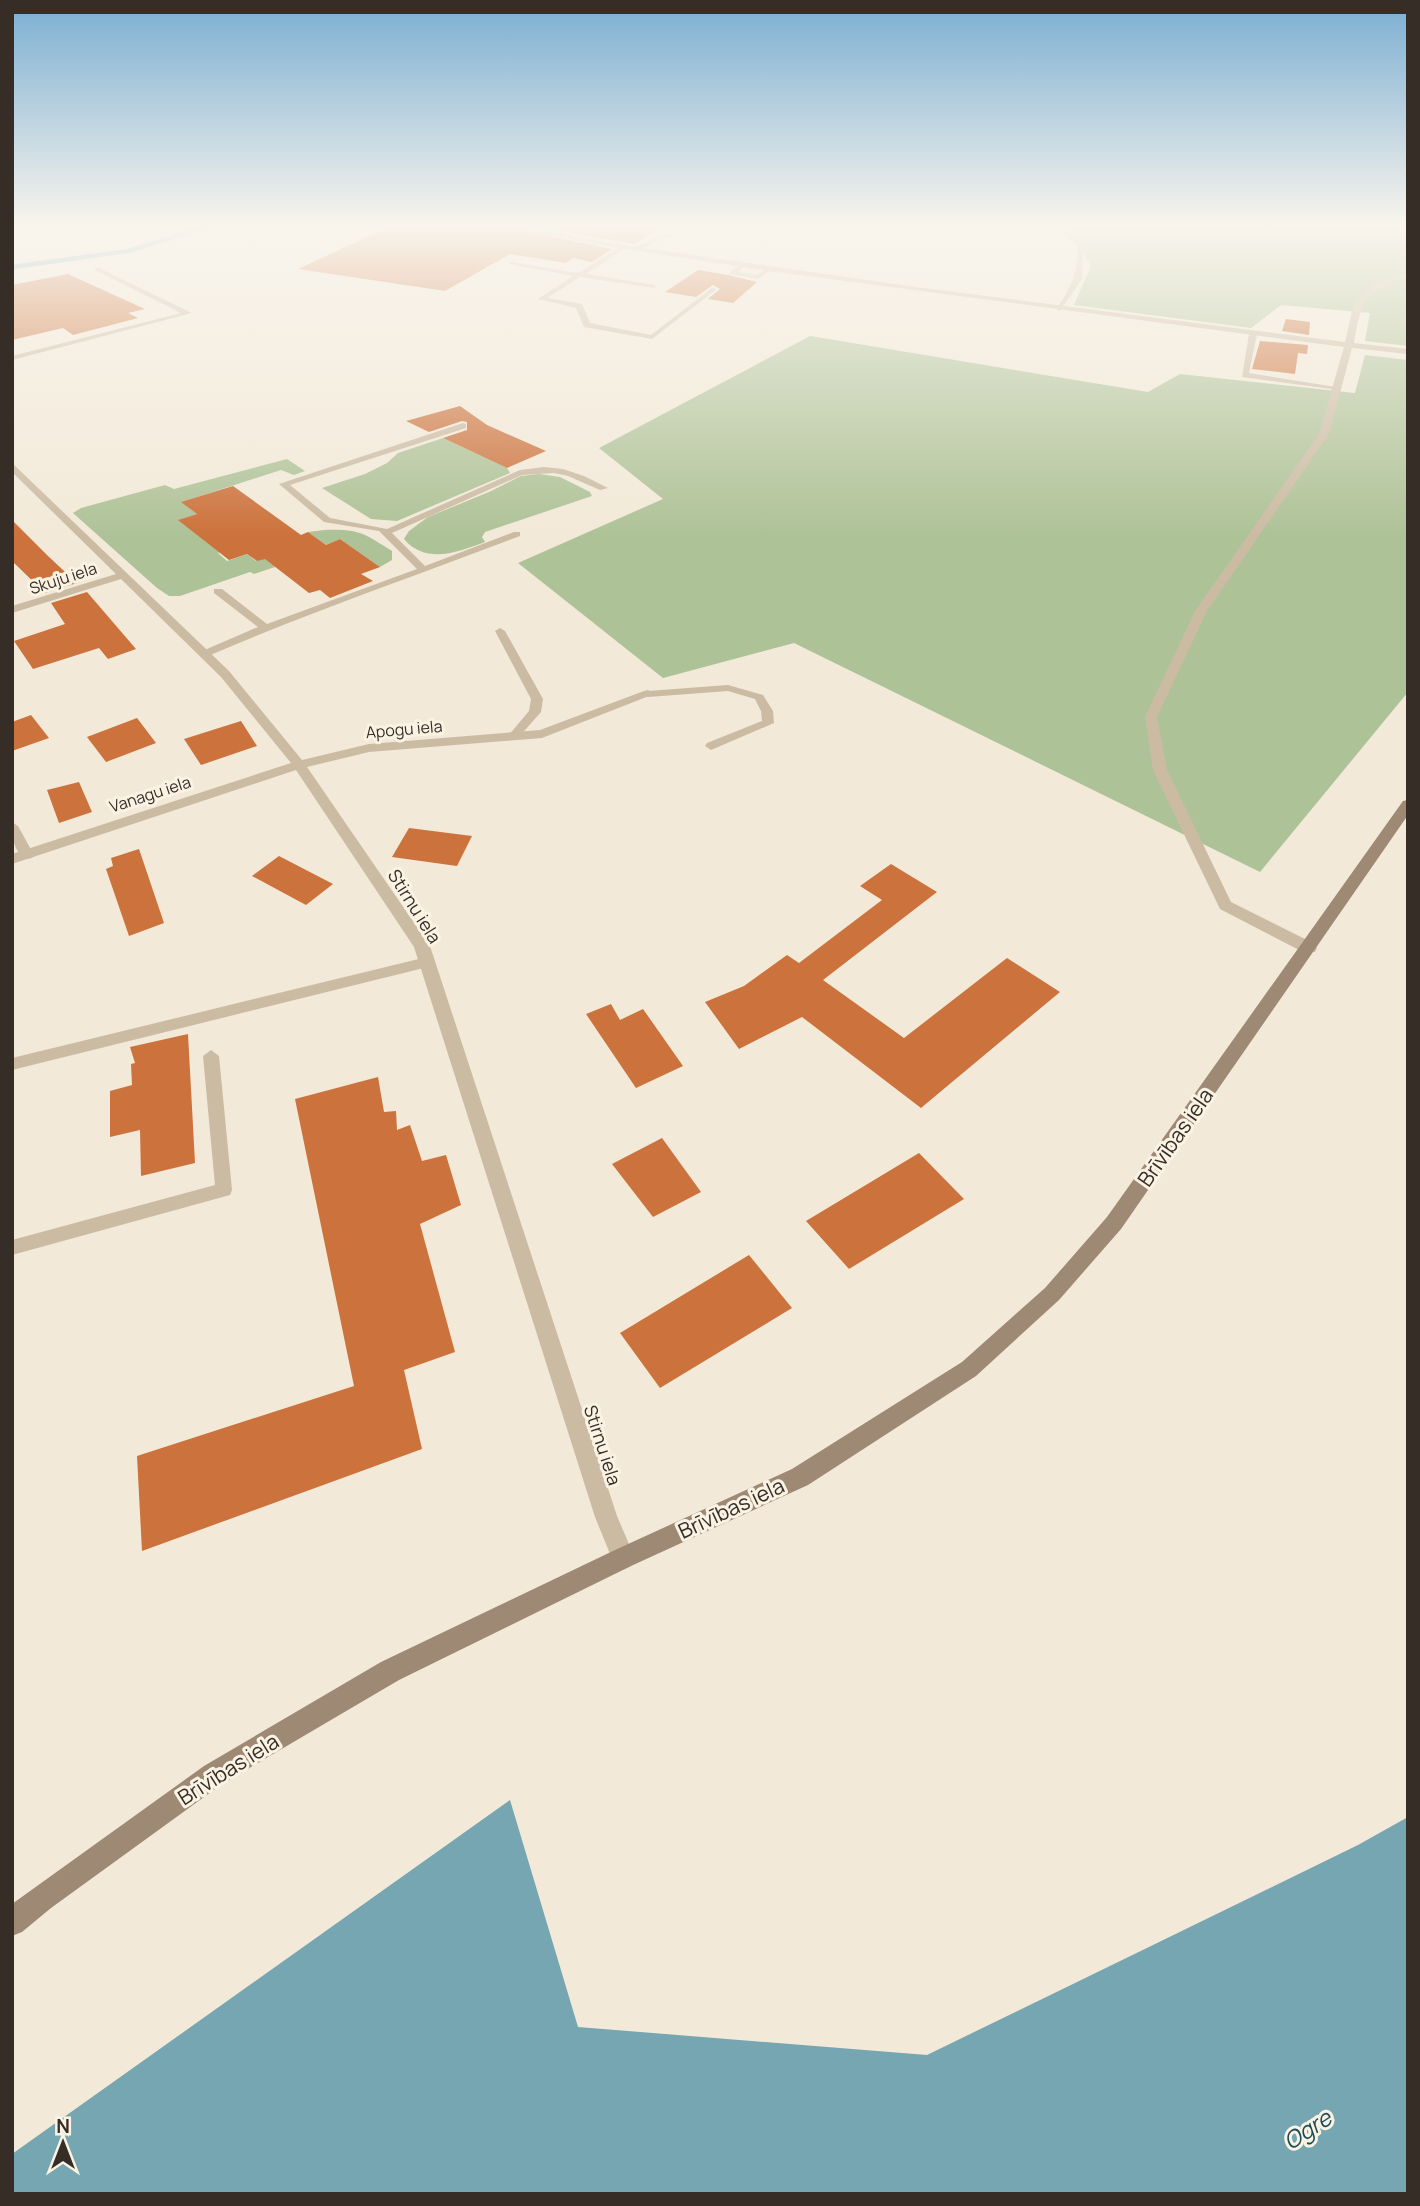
<svg xmlns="http://www.w3.org/2000/svg" width="1420" height="2206" font-family="Manrope,sans-serif">
  <style>
    .green { fill: #aec297 }
    .water { fill: #75a6b1 }
    .lines { fill: none; stroke-linecap: round; stroke-linejoin: round }
    .stream { stroke: #75a6b1; stroke-width: 4.5 }
    .building { fill: #cc723c }
    .service { fill: #cbbba3; fill-rule: evenodd }
    .minor { fill: #cbbba3; fill-rule: evenodd }
    .secondary { fill: #9e8975; fill-rule: evenodd }
    .labels { text-anchor: middle; dominant-baseline: central; stroke-width: 6; stroke-linejoin: round; paint-order: stroke }
    .far-street-label { font-size: 16px; fill: #352d26; stroke: #faf3e4 }
    .street-label { font-size: 18px; fill: #352d26; stroke: #faf3e4 }
    .near-street-label { font-size: 21px; fill: #352d26; stroke: #faf3e4 }
    .near-water-label { font-size: 23px; font-style: italic; fill: #194c59; stroke: #faf3e4 }
  </style>
  <rect width="100%" height="100%" fill="#f2e9d8"/>
  <g class="green">
    <path d="M 1068,227 L 1408,227 L 1408,346 L 1365,341 L 1370,313 L 1281,305 L 1251,328 L 1074,305 L 1091,266 Z"/>
    <path d="M 810,336 L 1148,392 L 1180,374 L 1355,393 L 1365,355 L 1408,360 L 1408,692 L 1260,872 L 794,643 L 663,678 L 518,563 L 663,499 L 599,448 Z"/>
    <path d="M 443,438 L 507,468 L 510,473 L 397,521 L 371,519 L 322,488 L 365,474 L 387,463 L 398,453 Z"/>
    <path d="M 287,459 L 305,471 L 294,475 L 281,470 L 182,502 L 197,514 L 179,520 L 236,547 L 218,553 L 227,561 L 247,554 L 256,561 L 272,556 L 275,567 L 254,574 L 250,572 L 180,596 L 169,596 L 157,588 L 73,513 L 81,508 L 165,485 L 174,489 Z"/>
    <path d="M 539,474 L 560,477 L 590,492 L 592,496 L 485,532 L 482,537 L 485,542 C 458,552 426,565 404,539 L 409,531 L 428,517 L 489,492 L 521,476 Z"/>
    <path d="M 324,530 C 360,529 363,533 392,551 L 392,560 L 380,567 L 340,539 L 326,545 L 308,532 Z"/>
  </g>
  <path class="water" d="M 510,1800 L 578,2027 L 927,2055 L 1358,1845 L 1408,1817 L 1408,2194 L 12,2194 L 12,2154 Z"/>
  <g class="lines">
    <path class="stream" d="M 12,267 L 128,251 L 206,227"/>
  </g>
  <g class="building">
    <path d="M 393,227 L 506,227 L 612,249 L 592,262 L 573,258 L 566,263 L 510,254 L 445,291 L 298,269 L 382,230 Z"/>
    <path d="M 539,227 L 661,227 L 635,244 Z"/>
    <path d="M 698,270 L 728,275 L 757,282 L 733,303 L 708,299 L 720,289 L 713,285 L 696,297 L 665,292 Z"/>
    <path d="M 68,274 L 145,309 L 128,313 L 138,318 L 73,335 L 63,328 L 12,340 L 12,285 Z"/>
    <path d="M 1286,319 L 1310,322 L 1309,335 L 1282,331 Z"/>
    <path d="M 1260,341 L 1308,345 L 1307,354 L 1298,353 L 1295,374 L 1252,369 Z"/>
    <path d="M 460,406 L 487,425 L 546,451 L 507,468 L 443,438 L 467,430 L 467,422 L 462,421 L 429,432 L 406,421 Z"/>
    <path d="M 233,486 L 301,535 L 308,532 L 326,545 L 340,539 L 380,567 L 361,574 L 373,581 L 330,598 L 320,590 L 309,593 L 265,559 L 257,561 L 247,554 L 229,560 L 178,520 L 197,514 L 181,502 Z"/>
    <path d="M 12,520 L 48,556 L 77,583 L 45,593 L 12,561 Z"/>
    <path d="M 87,592 L 136,649 L 108,659 L 99,648 L 33,669 L 14,641 L 65,624 L 51,603 Z"/>
    <path d="M 31,715 L 49,738 L 12,751 L 12,722 Z"/>
    <path d="M 137,718 L 156,743 L 106,762 L 87,737 Z"/>
    <path d="M 241,721 L 257,746 L 201,765 L 184,739 Z"/>
    <path d="M 79,782 L 92,812 L 59,823 L 47,790 Z"/>
    <path d="M 409,828 L 472,836 L 457,866 L 392,857 Z"/>
    <path d="M 139,849 L 164,923 L 129,936 L 106,869 L 113,866 L 111,858 Z"/>
    <path d="M 279,856 L 333,884 L 306,905 L 252,876 Z"/>
    <path d="M 891,864 L 937,892 L 823,980 L 904,1038 L 1007,958 L 1060,992 L 921,1108 L 802,1017 L 739,1049 L 705,1002 L 744,986 L 787,955 L 799,963 L 882,900 L 860,886 Z"/>
    <path d="M 611,1004 L 620,1020 L 643,1009 L 683,1066 L 636,1088 L 586,1014 Z"/>
    <path d="M 188,1034 L 195,1163 L 141,1176 L 140,1130 L 110,1137 L 110,1091 L 132,1085 L 131,1064 L 135,1063 L 130,1047 Z"/>
    <path d="M 378,1077 L 384,1112 L 396,1111 L 397,1130 L 410,1125 L 422,1161 L 446,1155 L 461,1205 L 420,1224 L 455,1352 L 404,1370 L 422,1449 L 142,1551 L 137,1456 L 354,1386 L 295,1099 Z"/>
    <path d="M 662,1138 L 701,1192 L 653,1217 L 612,1164 Z"/>
    <path d="M 919,1153 L 964,1199 L 849,1269 L 806,1221 Z"/>
    <path d="M 749,1255 L 792,1308 L 660,1388 L 620,1333 Z"/>
  </g>
  <g class="lines">
    <g class="service">
      <path d="M 1052,227 L 1067,230 L 1083,243 L 1082,279 L 1060,311 L 1056,309 C 1072,287 1079,271 1077,244 Z"/>
      <path d="M 622,246 L 627,247 L 586,274 L 654,285 L 656,288 L 580,277 L 547,298 L 582,304 L 590,323 L 651,335 L 712,288 L 717,289 L 652,339 L 584,327 L 576,308 L 538,299 L 573,276 L 508,264 L 511,262 L 578,273 Z"/>
      <path d="M 742,263 L 745,265 L 738,272 L 757,275 L 767,268 L 772,269 L 758,279 L 730,274 L 730,272 Z"/>
      <path d="M 95,268 L 99,268 L 192,313 L 12,360 L 12,356 L 181,313 L 95,270 Z"/>
      <path d="M 1253,332 L 1257,334 L 1249,373 L 1342,388 L 1338,390 L 1242,377 L 1249,334 Z"/>
      <path d="M 463,423 L 466,424 L 466,428 L 290,485 L 330,518 L 387,529 L 520,470 L 544,467 L 563,469 L 584,476 L 608,488 L 600,490 L 568,476 L 554,473 L 522,475 L 392,533 L 425,566 L 514,532 L 520,532 L 520,536 C 416,576 310,612 208,656 L 200,656 L 200,652 L 258,627 L 214,593 L 214,589 L 222,589 L 267,624 L 417,569 L 379,531 L 324,522 L 279,484 Z"/>
      <path d="M 500,628 L 505,631 L 543,699 L 541,712 L 518,738 L 514,740 L 508,736 L 529,711 L 531,699 L 495,631 Z"/>
      <path d="M 728,685 L 763,695 L 773,711 L 774,723 L 711,750 L 705,746 L 707,743 L 762,721 L 761,711 L 755,699 L 728,691 L 648,697 L 642,694 L 648,691 Z"/>
      <path d="M 12,822 L 18,826 L 34,855 L 32,858 L 27,859 C 13,853 12,836 12,822 Z"/>
      <path d="M 427,957 L 432,958 L 434,962 L 432,966 L 12,1070 L 12,1058 Z"/>
      <path d="M 211,1050 L 219,1056 L 232,1190 L 230,1195 L 12,1255 L 12,1240 L 215,1185 L 203,1056 Z"/>
    </g>
    <g class="minor">
      <path d="M 508,227 L 523,227 L 635,247 L 681,227 L 690,227 L 644,248 L 916,287 L 1345,342 L 1354,302 L 1374,284 L 1408,272 L 1408,277 C 1364,294 1362,298 1354,343 L 1408,349 L 1408,354 L 1352,348 L 1329,434 L 1207,611 L 1157,717 L 1167,770 L 1231,902 L 1315,944 L 1317,948 L 1315,952 L 1303,952 L 1220,909 L 1153,770 L 1145,717 L 1195,611 L 1319,434 L 1344,347 L 762,270 L 594,244 Z"/>
      <path d="M 12,463 L 229,671 L 302,760 L 369,744 L 540,730 L 644,691 L 648,690 L 654,694 L 542,738 L 369,752 L 307,767 L 430,946 L 617,1516 L 635,1558 L 631,1566 L 623,1570 L 615,1566 L 595,1517 L 414,947 L 296,770 L 12,864 L 12,854 L 291,763 L 221,677 L 121,579 L 12,613 L 12,606 L 116,574 L 12,472 Z"/>
    </g>
    <path class="secondary" d="M 1408,800 L 1408,815 L 1121,1229 L 1059,1300 L 976,1376 L 808,1485 L 631,1566 L 399,1680 L 222,1784 L 51,1908 L 22,1932 L 12,1936 L 12,1904 L 204,1766 L 381,1662 L 615,1550 L 792,1469 L 962,1362 L 1045,1288 L 1107,1217 L 1403,801 Z"/>
  </g>
  <linearGradient id="sky" x2="0" y2="1"><stop stop-color="#7aaed2"/><stop offset="0.42" stop-color="#f9f5ed"/><stop offset="1" stop-color="#f9f5ed" stop-opacity="0"/></linearGradient>
  <rect width="1420" height="536" fill="url(#sky)"/>
  <g class="labels">
    <g class="far-street-label">
      <text transform="translate(63 578) rotate(-18)">Skuju iela</text>
      <text transform="translate(404 729) rotate(-5)">Apogu iela</text>
      <text transform="translate(150 794) rotate(-18)">Vanagu iela</text>
    </g>
    <g class="street-label">
      <text transform="translate(415 906) rotate(58)">Stirnu iela</text>
      <text transform="translate(603 1445) rotate(72)">Stirnu iela</text>
    </g>
    <g class="near-street-label">
      <text transform="translate(1175 1137) rotate(-55)">Brīvības iela</text>
      <text transform="translate(731 1508) rotate(-25)">Brīvības iela</text>
      <text transform="translate(228 1769) rotate(-32)">Brīvības iela</text>
    </g>
    <g class="near-water-label">
      <text transform="translate(1307 2129) rotate(-33)">Ogre</text>
    </g>
  </g>
  <rect width="1420" height="2206" fill="none" stroke="#352d26" stroke-width="28"/>
  <g transform="translate(63 2143)" stroke="#faf3e4" stroke-width="5" paint-order="stroke">
  <path d="M0-5L12 26L0 18L-12 26Z" fill="#352d26"/>
  <text y="-10" font-size="19" font-weight="bold" text-anchor="middle" fill="#352d26">N</text>
  </g>
</svg>
